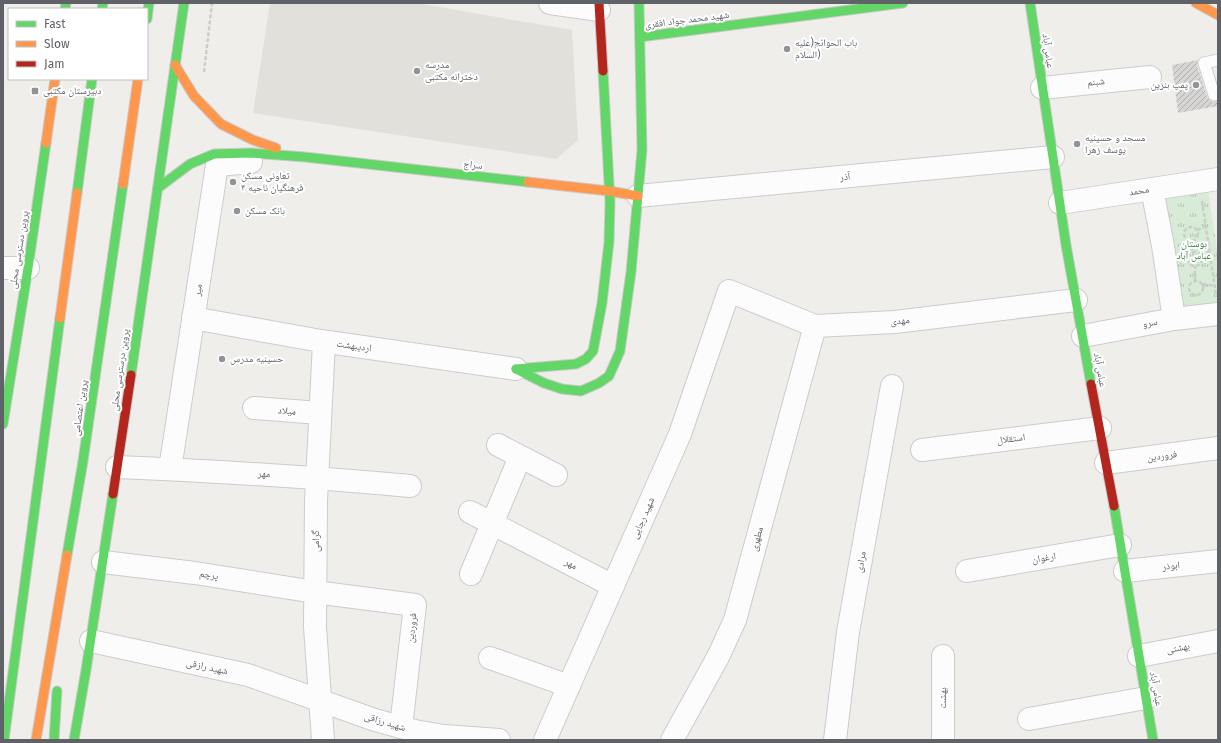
<svg xmlns="http://www.w3.org/2000/svg" width="1221" height="743" font-family="'Fira Sans','Noto Naskh Arabic',sans-serif">
  <style>
    .education { fill: #e2e0da }
    .park { fill: url(#park-tufts) }
    .building { fill: url(#building-hatch) }
    .lines { fill: none; stroke-linecap: round; stroke-linejoin: round }
    .lane-casing { stroke: #cbcccc; stroke-width: 13 }
    .street-casing { stroke: #cbcccc; stroke-width: 24 }
    .fast-casing { stroke: #cacacb; stroke-width: 11 }
    .slow-casing { stroke: #cacacb; stroke-width: 11 }
    .jam-casing { stroke: #cacacb; stroke-width: 11 }
    .path { stroke: #cacfcc; stroke-width: 2.5; stroke-dasharray: 4 2; stroke-linecap: butt }
    .lane { stroke: #fdfcfc; stroke-width: 11 }
    .street { stroke: #fdfcfc; stroke-width: 22 }
    .fast { stroke: #63d668; stroke-width: 9 }
    .slow { stroke: #ff974d; stroke-width: 9 }
    .jam { stroke: #b3261e; stroke-width: 9 }
    .poi-dot { fill: #919496; stroke: #fff; stroke-width: 1.5 }
    .labels { text-anchor: middle; dominant-baseline: central; stroke-width: 4; stroke-linejoin: round; paint-order: stroke }
    .street-label { font-size: 10px; fill: #5f6368; stroke: #fff }
    .poi-label { font-size: 10px; fill: #5f6368; stroke: #fff; text-anchor: start }
    .park-label { font-size: 10px; fill: #348238; stroke: #fff }
  </style>
  <defs>
    <pattern id="park-tufts" width="24" height="20" patternUnits="userSpaceOnUse"><rect width="24" height="20" fill="#d8ebd6"/><path d="M3 7l-1-3M5 7V3M7 7l1-3M15 17l-1-3M17 17v-4M19 17l1-3" fill="none" stroke="#b2c2b1"/></pattern>
    <pattern id="building-hatch" width="6" height="6" patternUnits="userSpaceOnUse"><rect width="6" height="6" fill="#d6d5d3"/><path d="M-1 1l2-2M0 6l6-6M5 7l2-2" fill="none" stroke="#b1b0af"/></pattern>
  </defs>
  <rect width="100%" height="100%" fill="#efeeea"/>
  <path class="education" d="M 270,3 L 416,3 L 572,30 L 578,140 L 556,159 L 253,113 Z"/>
  <path class="park" d="M 1208,190 L 1218,256 L 1218,307 L 1178,311 L 1163,197 Z"/>
  <path class="building" d="M 1198,60 L 1197,65 L 1207,97 L 1212,102 L 1218,101 L 1218,106 L 1178,113 L 1172,65 Z"/>
  <g class="lines">
    <defs>
      <path id="lane" d="M 1218,60 L 1204,63 L 1214,95 L 1218,94"/>
      <g id="street">
        <path d="M 550,3 L 599,10"/>
        <path d="M 1042,88 L 1150,77"/>
        <path d="M 1152,189 L 1163,246 L 1174,319"/>
        <path d="M 638,196 L 1053,157"/>
        <path d="M 1060,203 L 1218,179"/>
        <path d="M 3,268 L 28,268"/>
        <path d="M 193,318 L 321,341 L 516,369"/>
        <path d="M 1083,336 L 1174,319 L 1218,314"/>
        <path d="M 254,408 L 320,413"/>
        <path d="M 498,445 L 556,475"/>
        <path d="M 922,450 L 1100,428"/>
        <path d="M 1106,463 L 1218,448"/>
        <path d="M 117,467 C 215,471 312,477 410,486"/>
        <path d="M 170,469 L 217,165 L 251,162"/>
        <path d="M 470,512 L 613,586"/>
        <path d="M 103,562 L 195,573 L 315,592 L 415,605 L 401,727"/>
        <path d="M 967,571 L 1120,545"/>
        <path d="M 1125,571 L 1218,561"/>
        <path d="M 471,574 L 520,457"/>
        <path d="M 91,641 L 248,675 L 375,720 L 415,731 L 444,736 L 499,740"/>
        <path d="M 943,656 L 943,740"/>
        <path d="M 1139,656 L 1218,641"/>
        <path d="M 490,658 L 569,686"/>
        <path d="M 1029,719 L 1146,698"/>
        <path d="M 323,740 L 315,627 L 316,501 L 324,342"/>
        <path d="M 545,740 L 680,434 L 729,291 L 815,326 L 895,322 L 1076,300"/>
        <path d="M 672,740 L 718,657 L 735,620 L 815,326"/>
        <path d="M 835,740 L 848,632 L 892,386"/>
      </g>
      <g id="fast">
        <path d="M 1030,3 L 1066,245 L 1091,384"/>
        <path d="M 65,9 L 66,3"/>
        <path d="M 102,9 L 103,3"/>
        <path d="M 147,19 L 149,3"/>
        <path d="M 640,37 L 903,3"/>
        <path d="M 158,188 L 190,164 L 214,154 L 251,153 L 305,157 L 528,182"/>
        <path d="M 77,193 L 92,79"/>
        <path d="M 516,369 L 544,383 L 562,389 L 581,391 L 599,383 L 609,376 L 620,351 L 631,272 L 642,150 L 639,3"/>
        <path d="M 516,369 L 576,364 L 586,359 L 593,351 L 602,303 L 609,242 L 610,202 L 603,71"/>
        <path d="M 131,375 L 184,3"/>
        <path d="M 3,424 L 28,268 L 46,143"/>
        <path d="M 1114,506 L 1153,740"/>
        <path d="M 67,555 L 83,461 L 123,184"/>
        <path d="M 4,740 L 60,318"/>
        <path d="M 54,740 L 57,691"/>
        <path d="M 74,740 L 86,670 L 113,494"/>
      </g>
      <g id="slow">
        <path d="M 1196,3 L 1218,15"/>
        <path d="M 175,65 L 194,96 L 221,124 L 253,140 L 276,148"/>
        <path d="M 46,143 L 55,79"/>
        <path d="M 528,182 L 609,191 L 638,196"/>
        <path d="M 123,184 L 138,79"/>
        <path d="M 60,318 L 77,193"/>
        <path d="M 36,740 L 67,555"/>
      </g>
      <g id="jam">
        <path d="M 599,3 L 603,71"/>
        <path d="M 1091,384 L 1114,506"/>
        <path d="M 113,494 L 131,375"/>
      </g>
    </defs>
    <use href="#lane" class="lane-casing"/>
    <use href="#street" class="street-casing"/>
    <use href="#fast" class="fast-casing"/>
    <use href="#slow" class="slow-casing"/>
    <use href="#jam" class="jam-casing"/>
    <g class="path">
      <path d="M 204,72 L 212,3"/>
      <path d="M 1202,201 L 1216,295"/>
      <circle cx="1191" cy="234" r="7"/>
      <path d="M 1197,230 L 1206,226"/>
      <path d="M 1191,241 L 1192,252"/>
      <circle cx="1195" cy="259" r="7"/>
      <path d="M 1201,255 L 1209,251"/>
      <circle cx="1196" cy="288" r="7"/>
      <path d="M 1195,281 L 1195,266"/>
      <path d="M 1203,284 L 1215,286"/>
    </g>
    <use href="#lane" class="lane"/>
    <use href="#street" class="street"/>
    <use href="#fast" class="fast"/>
    <use href="#slow" class="slow"/>
    <use href="#jam" class="jam"/>
  </g>
  <g class="poi-dot">
    <circle cx="787" cy="49" r="4"/>
    <circle cx="417" cy="71" r="4"/>
    <circle cx="1196" cy="85" r="4"/>
    <rect x="31" y="87" width="8" height="8" rx="2"/>
    <circle cx="1077" cy="144" r="4"/>
    <circle cx="233" cy="182" r="4"/>
    <circle cx="237" cy="211" r="4"/>
    <circle cx="222" cy="359" r="4"/>
  </g>
  <g class="labels">
    <g class="street-label">
      <text transform="translate(687 20) rotate(-7)">شهید محمد جواد افقری</text>
      <text transform="translate(1048 51) rotate(82)">عباس آباد</text>
      <text transform="translate(1096 82) rotate(-6)">شبنم</text>
      <text transform="translate(473 165) rotate(6)">سراج</text>
      <text transform="translate(845 177) rotate(-5)">آذر</text>
      <text transform="translate(1139 191) rotate(-9)">محمد</text>
      <text transform="translate(19 250) rotate(-81)">پروین دسترسی محلی</text>
      <text transform="translate(198 290) rotate(-81)">میر</text>
      <text transform="translate(900 321) rotate(-6)">مهدی</text>
      <text transform="translate(1150 323) rotate(-11)">سرو</text>
      <text transform="translate(354 346) rotate(8)">اردیبهشت</text>
      <text transform="translate(120 370) rotate(-82)">پروین درسترسی محلی</text>
      <text transform="translate(1100 370) rotate(80)">عباس آباد</text>
      <text transform="translate(80 408) rotate(-82)">پروین اعتصامی</text>
      <text transform="translate(287 411) rotate(5)">میلاد</text>
      <text transform="translate(1011 439) rotate(-7)">استقلال</text>
      <text transform="translate(1162 456) rotate(-8)">فروردین</text>
      <text transform="translate(264 474) rotate(4)">مهر</text>
      <text transform="translate(643 518) rotate(-66)">شهید رجایی</text>
      <text transform="translate(757 539) rotate(-75)">مطهری</text>
      <text transform="translate(316 541) rotate(-90)">گرامی</text>
      <text transform="translate(1044 558) rotate(-10)">ارغوان</text>
      <text transform="translate(861 562) rotate(-80)">مرادی</text>
      <text transform="translate(571 564) rotate(28)">مهر</text>
      <text transform="translate(1171 566) rotate(-6)">ابوذر</text>
      <text transform="translate(209 575) rotate(9)">پرچم</text>
      <text transform="translate(412 628) rotate(-84)">فروردین</text>
      <text transform="translate(1178 648) rotate(-11)">بهشتی</text>
      <text transform="translate(207 667) rotate(12)">شهید رازقی</text>
      <text transform="translate(1156 689) rotate(80)">عباس آباد</text>
      <text transform="translate(943 698) rotate(-90)">بهشت</text>
      <text transform="translate(385 722) rotate(17)">شهید رزاقی</text>
    </g>
    <g class="poi-label">
      <text x="795" y="43">باب الحوائج(علیه<tspan x="795" dy="12">السلام)</tspan></text>
      <text x="425" y="65">مدرسه<tspan x="425" dy="12">دخترانه مکتبی</tspan></text>
      <text x="1188" y="85" text-anchor="end">پمپ بنزین</text>
      <text x="43" y="91">دبیرستان مکتبی</text>
      <text x="1085" y="138">مسجد و حسینیه<tspan x="1085" dy="12">یوسف زهرا</tspan></text>
      <text x="241" y="176">تعاونی مسکن<tspan x="241" dy="12">فرهنگیان ناحیه ۴</tspan></text>
      <text x="245" y="211">بانک مسکن</text>
      <text x="230" y="359">حسینیه مدرس</text>
    </g>
    <g class="park-label">
      <text x="1194" y="244">بوستان<tspan x="1194" dy="12">عباس آباد</tspan></text>
    </g>
  </g>
  <rect width="1221" height="743" fill="none" stroke="#5f6368" stroke-width="8"/>
  <rect x="8" y="8" width="140" height="72" fill="#ffffff" stroke="#bfc1c3"/>
  <rect x="16" y="21" width="20" height="6" fill="#63d668" stroke="#bfc1c3"/>
  <text x="44" y="28" font-size="12" fill="#5f6368">Fast</text>
  <rect x="16" y="41" width="20" height="6" fill="#ff974d" stroke="#bfc1c3"/>
  <text x="44" y="48" font-size="12" fill="#5f6368">Slow</text>
  <rect x="16" y="61" width="20" height="6" fill="#b3261e" stroke="#bfc1c3"/>
  <text x="44" y="68" font-size="12" fill="#5f6368">Jam</text>
</svg>
